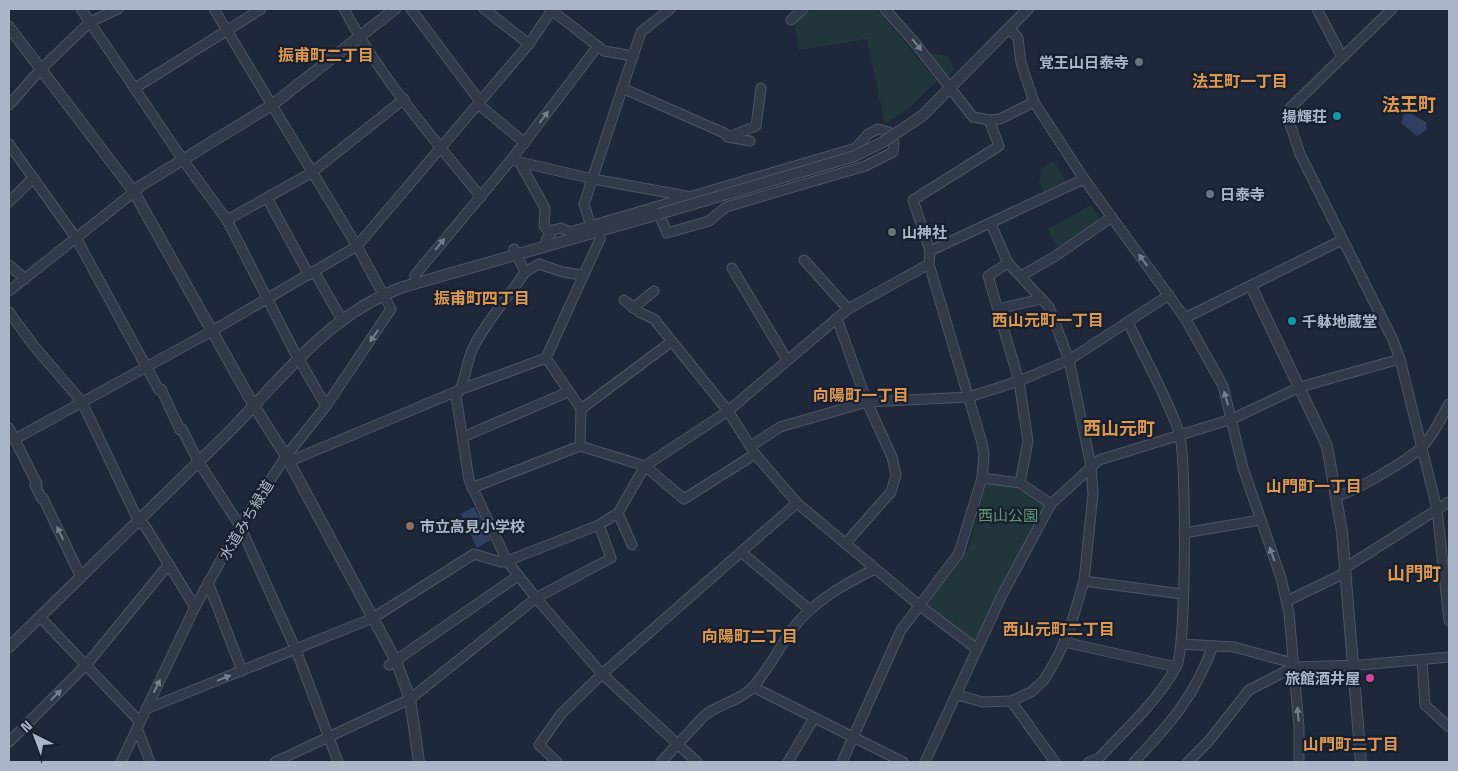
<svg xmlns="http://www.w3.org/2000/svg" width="1458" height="771" font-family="'Space Grotesk','Noto Sans JP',sans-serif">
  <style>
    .green { fill: #20363b }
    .water { fill: #2e3f61 }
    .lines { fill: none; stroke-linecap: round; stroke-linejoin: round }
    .minor-casing { stroke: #4d5565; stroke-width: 11 }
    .tertiary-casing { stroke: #4d5565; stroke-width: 12 }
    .minor { stroke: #323a4a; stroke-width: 9 }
    .tertiary { stroke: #323a4a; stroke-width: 10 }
    .tertiary-bridge-casing { stroke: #4d5565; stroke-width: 12; stroke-linecap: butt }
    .tertiary-bridge { stroke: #323a4a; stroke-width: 10 }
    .oneway { fill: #757e8f }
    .worship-dot { fill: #6b7280; stroke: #181f2f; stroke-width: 2 }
    .culture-dot { fill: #0f9aa8; stroke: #181f2f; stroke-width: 2 }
    .education-dot { fill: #8d6e63; stroke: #181f2f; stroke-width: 2 }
    .hotel-dot { fill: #d1479c; stroke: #181f2f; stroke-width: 2 }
    .labels { text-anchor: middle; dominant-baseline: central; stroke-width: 4.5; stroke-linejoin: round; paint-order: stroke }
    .poi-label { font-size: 15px; font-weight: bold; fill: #acb5c7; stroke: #181f2f; text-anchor: start }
    .park-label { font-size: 15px; fill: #629a73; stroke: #181f2f }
    .street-label { font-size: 15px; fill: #acb5c7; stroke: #181f2f }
    .neighbourhood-label { font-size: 16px; font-weight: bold; fill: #de9951; stroke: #181f2f }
    .quarter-label { font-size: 18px; font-weight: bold; fill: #de9951; stroke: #181f2f }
  </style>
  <rect width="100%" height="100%" fill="#1e283a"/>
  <g class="green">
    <path d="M 809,9 L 877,9 L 937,81 L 908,109 L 885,124 L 867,39 L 799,50 L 794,22 Z"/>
    <path d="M 926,52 L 948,56 L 954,69 L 946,78 Z"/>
    <path d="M 1053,161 L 1066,181 L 1044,192 L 1039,183 L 1041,169 Z"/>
    <path d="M 1091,205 L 1101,219 L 1058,248 L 1048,229 Z"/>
    <path d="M 990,482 L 1018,487 L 1043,502 L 1044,506 L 977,641 L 972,642 L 927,608 L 927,605 L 963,557 L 970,544 L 985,486 Z"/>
  </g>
  <g class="water">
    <path d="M 1405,111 L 1426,122 L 1427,130 L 1417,136 L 1401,123 Z"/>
    <path d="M 474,507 L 491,540 L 477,548 L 461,514 Z"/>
  </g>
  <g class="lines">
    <defs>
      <g id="minor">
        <path d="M 81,9 L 183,160 L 227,220 L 294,351 L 326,406"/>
        <path d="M 344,9 C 380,77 432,137 481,197"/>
        <path d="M 411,9 L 479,100"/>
        <path d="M 484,9 L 529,44"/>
        <path d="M 550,9 L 604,51 L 633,56"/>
        <path d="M 885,9 L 915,43 L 973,117 L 989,120 L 1000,119 L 1034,102"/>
        <path d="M 1317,9 L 1342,57"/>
        <path d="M 1392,9 L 1290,108 L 1288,118 L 1300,154 L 1393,340 L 1400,359 L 1437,509 L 1449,621"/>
        <path d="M 791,20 L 803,9"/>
        <path d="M 1009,28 L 1018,38 L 1021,63 L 1034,102 L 1084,179 L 1185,318 L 1223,386 L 1243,468 L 1281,578 L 1289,613 L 1299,727 L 1299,762"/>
        <path d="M 135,88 L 261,9"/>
        <path d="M 622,88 L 724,133 L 728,137 L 756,126 L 761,88"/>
        <path d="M 478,104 L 525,143"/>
        <path d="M 9,105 L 41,69 L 90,22 L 118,9"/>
        <path d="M 728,137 L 750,141"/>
        <path d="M 9,144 L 76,238 L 159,390 L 161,389 L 180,430 L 182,429 L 198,461 L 240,526 L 296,650 L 338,762"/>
        <path d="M 511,160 L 593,179 L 686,196"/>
        <path d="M 520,163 L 545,208 L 544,226 L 550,233"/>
        <path d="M 267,198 L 309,275"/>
        <path d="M 9,202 L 33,178"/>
        <path d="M 227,220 L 311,173 L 404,99"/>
        <path d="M 591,226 L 584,204 L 641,32 L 670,9"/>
        <path d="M 545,247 L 546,240 L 553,230 L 561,228 L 570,232 L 856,148 L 868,134 L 878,129 L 889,132 L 894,143 L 893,152 L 865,166 L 726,207 L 709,221 L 667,233 L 659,214"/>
        <path d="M 514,249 L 525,272 C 510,295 486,322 474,346 C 465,362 467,382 456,396 L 469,480 L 507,561 L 536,598 L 602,674 L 697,762"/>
        <path d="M 930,251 L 1084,179"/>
        <path d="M 804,260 L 848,309"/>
        <path d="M 1008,263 L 988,276 L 1019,381 L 1028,441 L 1020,483"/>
        <path d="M 9,265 L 25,279"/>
        <path d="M 732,268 L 787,360"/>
        <path d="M 525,272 L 539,264 L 563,272 L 582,275"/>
        <path d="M 315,273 L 342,320"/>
        <path d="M 1021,276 L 1054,257 L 1112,217"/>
        <path d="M 415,284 L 415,275 L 511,160 L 598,46"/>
        <path d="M 9,291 L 134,192"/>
        <path d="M 624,300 L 639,312 L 654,319 L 728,411 L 755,454 L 797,503 L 920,606 L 977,649"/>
        <path d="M 633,308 L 654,291"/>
        <path d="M 998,309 L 1041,299"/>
        <path d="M 9,312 L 34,346 L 82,402 L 138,520 L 145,526 L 195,607"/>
        <path d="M 1185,318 L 1342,240"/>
        <path d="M 837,319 L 867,402 L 892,457 L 896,475 L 891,492 L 845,544"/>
        <path d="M 581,409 L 671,342"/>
        <path d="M 9,428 L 37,484 L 35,485 L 42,499 L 43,498 L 81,577"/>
        <path d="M 463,437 L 568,392"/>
        <path d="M 15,439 L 212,331 L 357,246 L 529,44 L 552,10"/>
        <path d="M 580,446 L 581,409 L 546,358 L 600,239 L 599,232"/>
        <path d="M 751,446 L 780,427 L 867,402 L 969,397 L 1019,381 L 1069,360 L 1169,295"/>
        <path d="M 286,456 L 295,459 L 462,389 L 546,358"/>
        <path d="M 982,478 L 1020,483 L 1051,504"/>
        <path d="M 472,488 L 580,446 L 645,466 L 684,499 L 755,454"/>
        <path d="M 1337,496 C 1354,492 1410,459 1423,446 C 1434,434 1441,418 1449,404"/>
        <path d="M 618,513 L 632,545"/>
        <path d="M 1184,533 L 1260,520"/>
        <path d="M 741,552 L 810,610"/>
        <path d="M 1345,568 L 1449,502"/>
        <path d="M 1084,581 L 1182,594"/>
        <path d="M 208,582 L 242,671"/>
        <path d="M 1287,601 L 1345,573"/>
        <path d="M 40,617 L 140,722"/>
        <path d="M 1064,642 L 1176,667"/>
        <path d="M 1181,644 L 1234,647 L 1289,662 L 1294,667"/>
        <path d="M 1422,660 L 1425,705 L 1449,727"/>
        <path d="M 389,665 L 518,576"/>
        <path d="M 753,687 L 903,762"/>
        <path d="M 957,695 L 983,702 L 1011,701 L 1031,692 L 1044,680 L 1057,658 L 1069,631 L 1084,581 L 1093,494 L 1091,466 L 1069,360 L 1049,307 L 1008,263 L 991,224"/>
        <path d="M 1011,701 L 1055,762"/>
        <path d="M 146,709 L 373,618 L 474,554 L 501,562 L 507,561 L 599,525 L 618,513 L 645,466 L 728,411 L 848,309 L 929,264"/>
        <path d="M 137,728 L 150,762"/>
        <path d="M 9,742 L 87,664 L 169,564"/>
        <path d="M 121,762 L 195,607 L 240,526 L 286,456 L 326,406 L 391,309 L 357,246 L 214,9"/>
        <path d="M 275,762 L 410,699 L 536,598 L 611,558 L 599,525"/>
        <path d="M 557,762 L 539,745 L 561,714 L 602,674 L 797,503"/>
        <path d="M 661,762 L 704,716 C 718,704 740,701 753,687 C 769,669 780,646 794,627 C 814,601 846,583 875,569"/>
        <path d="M 788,762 L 814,718"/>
        <path d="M 842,762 L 901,630 L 959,553 L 982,478 L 984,455 L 982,443 L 929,264 L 930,251 L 913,200 L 999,146 L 989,120"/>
        <path d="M 925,762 L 1002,595 L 1051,504 L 1099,460 L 1232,419 L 1300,387 L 1400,359"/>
        <path d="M 1089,762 L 1099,758 C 1125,730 1159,700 1177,665 C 1186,645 1187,455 1179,432 C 1166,395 1144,357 1128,322"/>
        <path d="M 1134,762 C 1171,723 1194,697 1213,646"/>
        <path d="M 1188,762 L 1208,742 L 1249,690 L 1294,667 L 1361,665 L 1449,657"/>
      </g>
      <g id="tertiary">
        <path d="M 9,27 L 134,192 L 254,406 L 286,456 L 396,661 L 410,699 L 419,762"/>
        <path d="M 922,116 L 1028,9"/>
        <path d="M 134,192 L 140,186 L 272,105 L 395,9"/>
        <path d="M 1251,286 L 1327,446 L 1342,532 L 1361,762"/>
        <path d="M 9,647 C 82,576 155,504 228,433 C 283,377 327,315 403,287 L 659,214"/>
      </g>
    </defs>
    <use href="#minor" class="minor-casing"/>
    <use href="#tertiary" class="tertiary-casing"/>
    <use href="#minor" class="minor"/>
    <use href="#tertiary" class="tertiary"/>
    <defs>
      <path id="tertiary-bridge" d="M 659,214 L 855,156 L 883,142 L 922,116"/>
    </defs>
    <use href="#tertiary-bridge" class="tertiary-bridge-casing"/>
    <use href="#tertiary-bridge" class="tertiary-bridge"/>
  </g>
  <defs><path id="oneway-solid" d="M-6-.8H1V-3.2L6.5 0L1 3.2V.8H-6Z" transform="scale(1.25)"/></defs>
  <g class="oneway">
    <use href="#oneway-solid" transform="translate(917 45) rotate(51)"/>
    <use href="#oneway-solid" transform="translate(544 117) rotate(-53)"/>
    <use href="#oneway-solid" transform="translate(440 244) rotate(-50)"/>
    <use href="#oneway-solid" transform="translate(1143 260) rotate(-126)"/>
    <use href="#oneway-solid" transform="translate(374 336) rotate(124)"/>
    <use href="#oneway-solid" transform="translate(1226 398) rotate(-106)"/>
    <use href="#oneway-solid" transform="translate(60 533) rotate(-115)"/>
    <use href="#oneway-solid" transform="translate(1272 554) rotate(-110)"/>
    <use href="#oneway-solid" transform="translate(224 678) rotate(-22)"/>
    <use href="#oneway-solid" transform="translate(157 686) rotate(-64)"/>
    <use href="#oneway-solid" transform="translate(56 695) rotate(-45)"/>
    <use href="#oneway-solid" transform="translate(1298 714) rotate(-95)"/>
  </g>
  <g class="worship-dot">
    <circle cx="1139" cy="62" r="5"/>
    <circle cx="1210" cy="194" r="5"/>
    <circle cx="892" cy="232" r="5"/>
  </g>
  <g class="culture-dot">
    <circle cx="1337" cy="116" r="5"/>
    <circle cx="1292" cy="321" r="5"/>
  </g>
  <circle class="education-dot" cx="410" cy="526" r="5"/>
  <circle class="hotel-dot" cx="1370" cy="678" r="5"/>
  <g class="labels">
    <g class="poi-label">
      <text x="1129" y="62" text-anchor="end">覚王山日泰寺</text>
      <text x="1327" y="116" text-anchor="end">揚輝荘</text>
      <text x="1220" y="194">日泰寺</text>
      <text x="902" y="232">山神社</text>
      <text x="1302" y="321">千躰地蔵堂</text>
      <text x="420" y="526">市立高見小学校</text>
      <text x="1360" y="678" text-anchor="end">旅館酒井屋</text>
    </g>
    <g class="park-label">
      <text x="1008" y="515">西山公園</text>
    </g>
    <g class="street-label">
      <text transform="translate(246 520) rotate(-59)">水道みち緑道</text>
    </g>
    <g class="neighbourhood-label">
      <text x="326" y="55">振甫町二丁目</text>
      <text x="1240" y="81">法王町一丁目</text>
      <text x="482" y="298">振甫町四丁目</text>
      <text x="1048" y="320">西山元町一丁目</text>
      <text x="861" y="395">向陽町一丁目</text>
      <text x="1314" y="486">山門町一丁目</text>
      <text x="1059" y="629">西山元町二丁目</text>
      <text x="750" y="636">向陽町二丁目</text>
      <text x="1351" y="744">山門町二丁目</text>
    </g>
    <g class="quarter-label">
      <text x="1409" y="104">法王町</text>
      <text x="1119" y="428">西山元町</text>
      <text x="1414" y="573">山門町</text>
    </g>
  </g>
  <rect width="1458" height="771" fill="none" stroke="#acb5c7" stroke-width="20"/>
  <g transform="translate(35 736) rotate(318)" stroke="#181f2f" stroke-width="4" paint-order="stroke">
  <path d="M0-4L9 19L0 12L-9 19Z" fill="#acb5c7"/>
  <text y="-8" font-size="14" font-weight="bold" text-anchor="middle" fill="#acb5c7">N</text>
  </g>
</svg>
